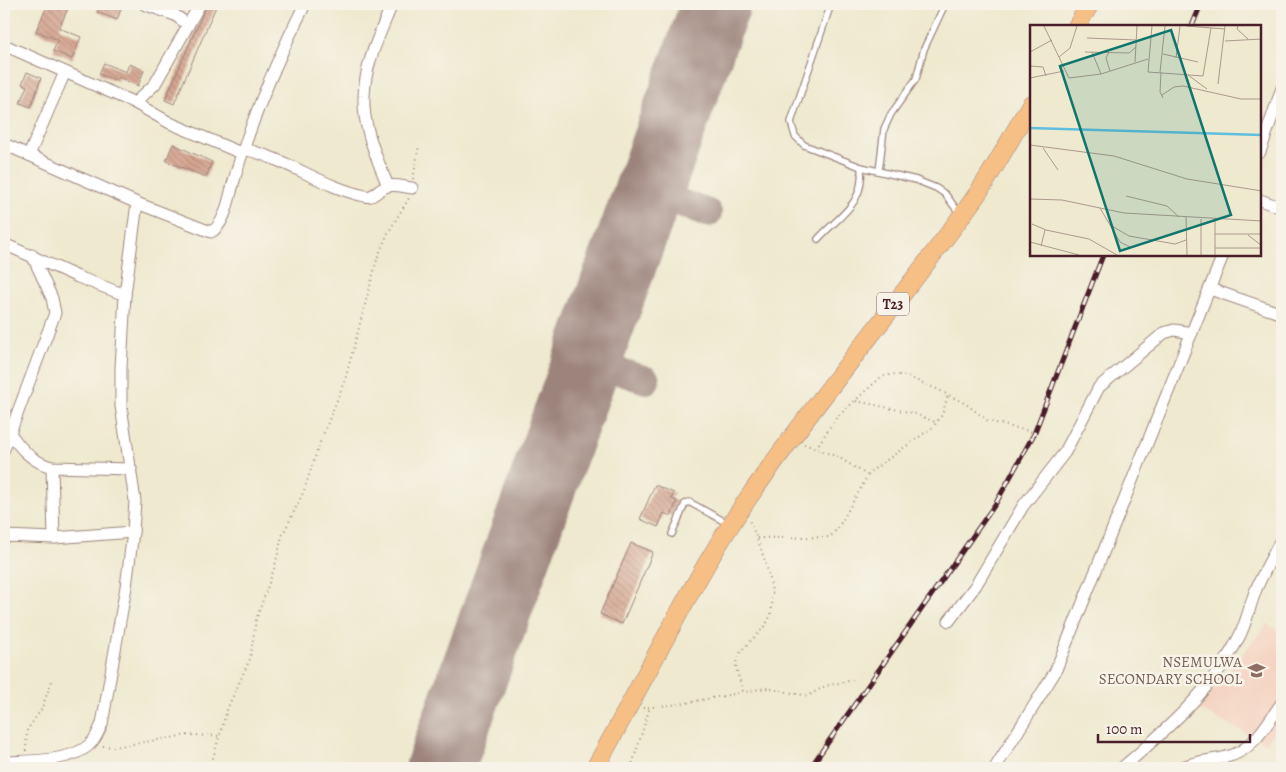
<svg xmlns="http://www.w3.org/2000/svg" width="1286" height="772" font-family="Alegreya,serif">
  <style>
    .built { fill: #f5d3c1 }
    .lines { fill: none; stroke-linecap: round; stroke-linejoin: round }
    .taxiway { stroke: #9c847d; stroke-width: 28 }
    .runway { stroke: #9c847d; stroke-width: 69 }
    .building { fill: url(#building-back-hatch) }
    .service-casing { stroke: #9c847d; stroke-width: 8 }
    .minor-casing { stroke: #9c847d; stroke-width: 13 }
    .primary-casing { stroke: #9c847d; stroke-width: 19 }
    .path { stroke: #9c847d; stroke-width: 2; stroke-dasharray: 1 4; stroke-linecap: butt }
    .service { stroke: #fff; stroke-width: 5.5 }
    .minor { stroke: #fff; stroke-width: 11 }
    .primary { stroke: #f5bf86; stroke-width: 18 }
    .rail-casing { stroke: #4a1f2b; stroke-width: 5 }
    .rail { stroke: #f7f3e8; stroke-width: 3; stroke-dasharray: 9; stroke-linecap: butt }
    .labels { text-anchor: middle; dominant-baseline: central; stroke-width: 5; stroke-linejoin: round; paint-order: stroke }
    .shield { fill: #f7f3e8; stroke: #7e5f64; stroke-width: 1 }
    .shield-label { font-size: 14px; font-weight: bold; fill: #4a1f2b }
    .education-label { font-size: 15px; fill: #785e54; stroke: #f7f3e8; text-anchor: end }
    .inset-river { fill: none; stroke: #60bede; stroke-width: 2.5 }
    .inset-road { fill: none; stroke: #ad988d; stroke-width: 1 }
    .view { fill: #0f766e; fill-opacity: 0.15; stroke: #0f766e; stroke-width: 2.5 }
    .inset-edge { fill: none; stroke: #4a1f2b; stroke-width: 2.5 }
  </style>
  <defs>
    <pattern id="building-back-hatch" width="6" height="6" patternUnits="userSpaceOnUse" patternTransform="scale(1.25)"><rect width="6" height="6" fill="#d6a691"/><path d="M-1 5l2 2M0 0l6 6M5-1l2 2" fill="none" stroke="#b08777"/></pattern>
  </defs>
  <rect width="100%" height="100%" fill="#f7f3e8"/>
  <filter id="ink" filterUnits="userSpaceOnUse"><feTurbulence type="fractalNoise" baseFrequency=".02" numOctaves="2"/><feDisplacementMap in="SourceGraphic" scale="10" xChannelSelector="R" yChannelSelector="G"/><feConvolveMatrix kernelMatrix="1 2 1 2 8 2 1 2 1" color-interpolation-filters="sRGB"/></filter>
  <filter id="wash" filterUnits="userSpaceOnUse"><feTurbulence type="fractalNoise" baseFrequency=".0096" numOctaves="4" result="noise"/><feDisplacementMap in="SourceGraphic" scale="20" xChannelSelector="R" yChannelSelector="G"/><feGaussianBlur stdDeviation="1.12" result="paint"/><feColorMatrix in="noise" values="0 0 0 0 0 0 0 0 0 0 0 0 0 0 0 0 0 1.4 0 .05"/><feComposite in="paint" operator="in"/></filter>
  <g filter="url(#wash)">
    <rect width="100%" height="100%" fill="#efe9cf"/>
    <path class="built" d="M 1267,624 L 1282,632 L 1282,714 L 1267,744 L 1198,709 Z"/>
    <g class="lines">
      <g class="taxiway">
        <path d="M 648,191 L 708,213"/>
        <path d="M 587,361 L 646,380"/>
      </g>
      <path class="runway" d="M 440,768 L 716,4"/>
    </g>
    <g id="blocks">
      <g class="building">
        <path d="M 48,4 L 70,4 L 59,28 L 81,37 L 72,59 L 53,51 L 58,40 L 36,31 Z"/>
        <path d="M 101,4 L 116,4 L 122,6 L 117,20 L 97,12 Z"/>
        <path d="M 207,4 L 217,4 L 174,104 L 165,100 Z"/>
        <path d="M 104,63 L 126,72 L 129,64 L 144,70 L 138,86 L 118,77 L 117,81 L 99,74 Z"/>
        <path d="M 27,72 L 41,78 L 31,107 L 20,103 L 27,86 L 22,84 Z"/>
        <path d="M 173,144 L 212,162 L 206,177 L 166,161 Z"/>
        <path d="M 655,485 L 674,493 L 671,499 L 677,501 L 671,516 L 664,513 L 658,527 L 640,519 Z"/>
        <path d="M 631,543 L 653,552 L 622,624 L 600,614 Z"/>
      </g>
    </g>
  </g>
  <g filter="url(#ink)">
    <use href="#blocks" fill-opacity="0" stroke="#9c847d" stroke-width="1"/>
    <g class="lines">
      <defs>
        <g id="service">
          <path d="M 831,4 L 791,122 L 795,136 L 804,145 L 861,167 L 916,180 L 936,188 L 945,194 L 960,214"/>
          <path d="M 879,171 L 884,129 L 891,114 L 916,79 L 924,49 L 945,4"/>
          <path d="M 818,239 C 841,214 865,204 861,167"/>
          <path d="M 672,534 L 685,504 L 689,502 L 729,524"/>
        </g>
        <g id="minor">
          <path d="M 144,4 L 175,15 L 188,25"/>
          <path d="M 4,45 L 135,103 L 170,123 L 241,153"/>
          <path d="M 135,103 L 155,84 L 200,4"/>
          <path d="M 4,144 L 137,203 L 211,232 C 225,225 229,198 233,184 C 250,121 276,62 305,4"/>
          <path d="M 243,149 C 286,158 322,187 365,196 C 374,199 379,188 388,186 C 396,184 404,187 412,188"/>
          <path d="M 1260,152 L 1282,88"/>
          <path d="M 29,155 L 65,72"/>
          <path d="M 388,186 C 377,159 362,125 364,96 C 365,63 380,34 392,4"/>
          <path d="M 1260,200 L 1282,208"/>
          <path d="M 4,244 L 78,277 L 125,295"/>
          <path d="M 1210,289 L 1282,314"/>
          <path d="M 9,432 C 21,449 32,462 52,467 L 131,469"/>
          <path d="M 4,449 L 55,313 L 52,298 L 32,255"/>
          <path d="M 52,467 L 54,538"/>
          <path d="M 4,536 L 54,538 L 133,532"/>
          <path d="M 949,621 L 976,585 L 1023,506 L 1065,452 L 1099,387 L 1164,333 L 1174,330 L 1192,333"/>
          <path d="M 4,762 C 28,761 72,762 90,744 C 96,739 98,732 102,724 L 126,587 L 133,532 L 135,501 L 121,406 L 121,368 L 125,295 L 137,203"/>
          <path d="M 995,768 L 1055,672 L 1223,255"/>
          <path d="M 1122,768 C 1165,731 1212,690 1238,639 C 1246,625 1249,608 1255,592 C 1262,574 1273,556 1282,538"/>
          <path d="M 1180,768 C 1195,761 1209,761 1226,757 C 1252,752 1267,724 1281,704"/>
        </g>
        <g id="primary">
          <path d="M 1077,26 L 1090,4"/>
          <path d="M 595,768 C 646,678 690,583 749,497 C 819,396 899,303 971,203 C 993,173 1011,137 1031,104"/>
        </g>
      </defs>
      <use href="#service" class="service-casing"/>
      <use href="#minor" class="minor-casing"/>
      <use href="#primary" class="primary-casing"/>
      <g class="path">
        <path d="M 413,179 L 419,146"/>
        <path d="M 856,401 L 913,413 L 935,422"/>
        <path d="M 804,444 L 838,457 L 867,475"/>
        <path d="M 816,448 L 836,418 L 881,377 L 892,374 L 906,376 L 937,389 L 966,404 L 988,421 L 1032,432"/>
        <path d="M 757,538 L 830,537 L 838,528 L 870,472 L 933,427 L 942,415 L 948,395"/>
        <path d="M 743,691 C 741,683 737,674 736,665 C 736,647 764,635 770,616 C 779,590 760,545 749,520"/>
        <path d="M 643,708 L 680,704 L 766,688 L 808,696 L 825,686 L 853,680"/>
        <path d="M 103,746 L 114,747 L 188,735 L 220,736"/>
        <path d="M 26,751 L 27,730 L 41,710 L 53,678"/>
        <path d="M 210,768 L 228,707 L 250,659 L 256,620 L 275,566 L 282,536 L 304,491 L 319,445 L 345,380 L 378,256 L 388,233 L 409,198"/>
        <path d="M 631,768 L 650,707"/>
      </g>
      <use href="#service" class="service"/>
      <use href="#minor" class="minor"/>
      <use href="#primary" class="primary"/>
      <defs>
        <g id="rail">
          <path d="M 1192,26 L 1201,4"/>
          <path d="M 810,768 L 996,503 L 1034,434 L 1103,255"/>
        </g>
      </defs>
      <use href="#rail" class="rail-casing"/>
      <use href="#rail" class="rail"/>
    </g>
  </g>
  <defs>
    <symbol id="school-bare" viewBox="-9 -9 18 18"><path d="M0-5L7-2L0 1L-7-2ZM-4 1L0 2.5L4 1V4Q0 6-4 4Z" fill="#8d6e63" stroke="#f7f3e8" stroke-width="2.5" paint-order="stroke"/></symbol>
  </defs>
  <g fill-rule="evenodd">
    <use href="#school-bare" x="1244" y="658" width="25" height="25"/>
  </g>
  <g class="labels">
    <rect class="shield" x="877" y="292.5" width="32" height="23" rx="4"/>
    <g class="shield-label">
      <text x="893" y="304">T23</text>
    </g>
    <g class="education-label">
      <text x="1242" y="662">NSEMULWA<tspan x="1242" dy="17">SECONDARY SCHOOL</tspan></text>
    </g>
  </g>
  <g transform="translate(1030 25)">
    <rect width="231" height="231" fill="#efe9cf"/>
    <path class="inset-river" d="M 0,103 L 232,110"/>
    <path class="inset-road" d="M 14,1 L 39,53 L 71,49 L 118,34M 122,1 L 118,47 L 173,51 L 181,3M 156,1 L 195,4M 208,1 L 207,4 L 218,14M 57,13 L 106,15M 195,16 L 232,14M 0,27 L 22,15M 55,27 L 99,28 L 106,22M 62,27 L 71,49M 79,27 L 76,33 L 80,46M 133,29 L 168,37M 29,32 L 40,23 L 47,1M 146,33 L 150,1M 105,37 L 107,1M 0,41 L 13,42 L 16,51M 130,47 L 135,1M 131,47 L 130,67 L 133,73M 158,50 L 177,64M 0,53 L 34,46M 188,59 L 195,1M 132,70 L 144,62 L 153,61 L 211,74 L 232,74M 0,120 L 84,131 L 157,154 L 232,166M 13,123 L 28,145M 96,171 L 137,181 L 149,192M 0,174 L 32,175 L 94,188 L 232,196M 70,183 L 80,200 L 99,211 L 145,219 L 156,215M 156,192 L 157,230M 2,199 L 16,205 L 59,214 L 87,230M 80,200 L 90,217 L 100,222M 185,209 L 232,209M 218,210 L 232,221M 0,217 L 49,230M 11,221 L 15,205M 185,223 L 232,223M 171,230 L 171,194M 185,230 L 185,193"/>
    <path class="view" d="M 141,5 L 201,190 L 90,226 L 30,41 Z"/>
    <rect width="231" height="231" class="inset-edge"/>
  </g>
  <rect width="1286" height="772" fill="none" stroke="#f7f3e8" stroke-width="20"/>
  <path d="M1098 734v8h152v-8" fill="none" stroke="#4a1f2b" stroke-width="2.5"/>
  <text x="1106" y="734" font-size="15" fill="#4a1f2b" stroke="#f7f3e8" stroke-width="4" paint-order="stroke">100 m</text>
</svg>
